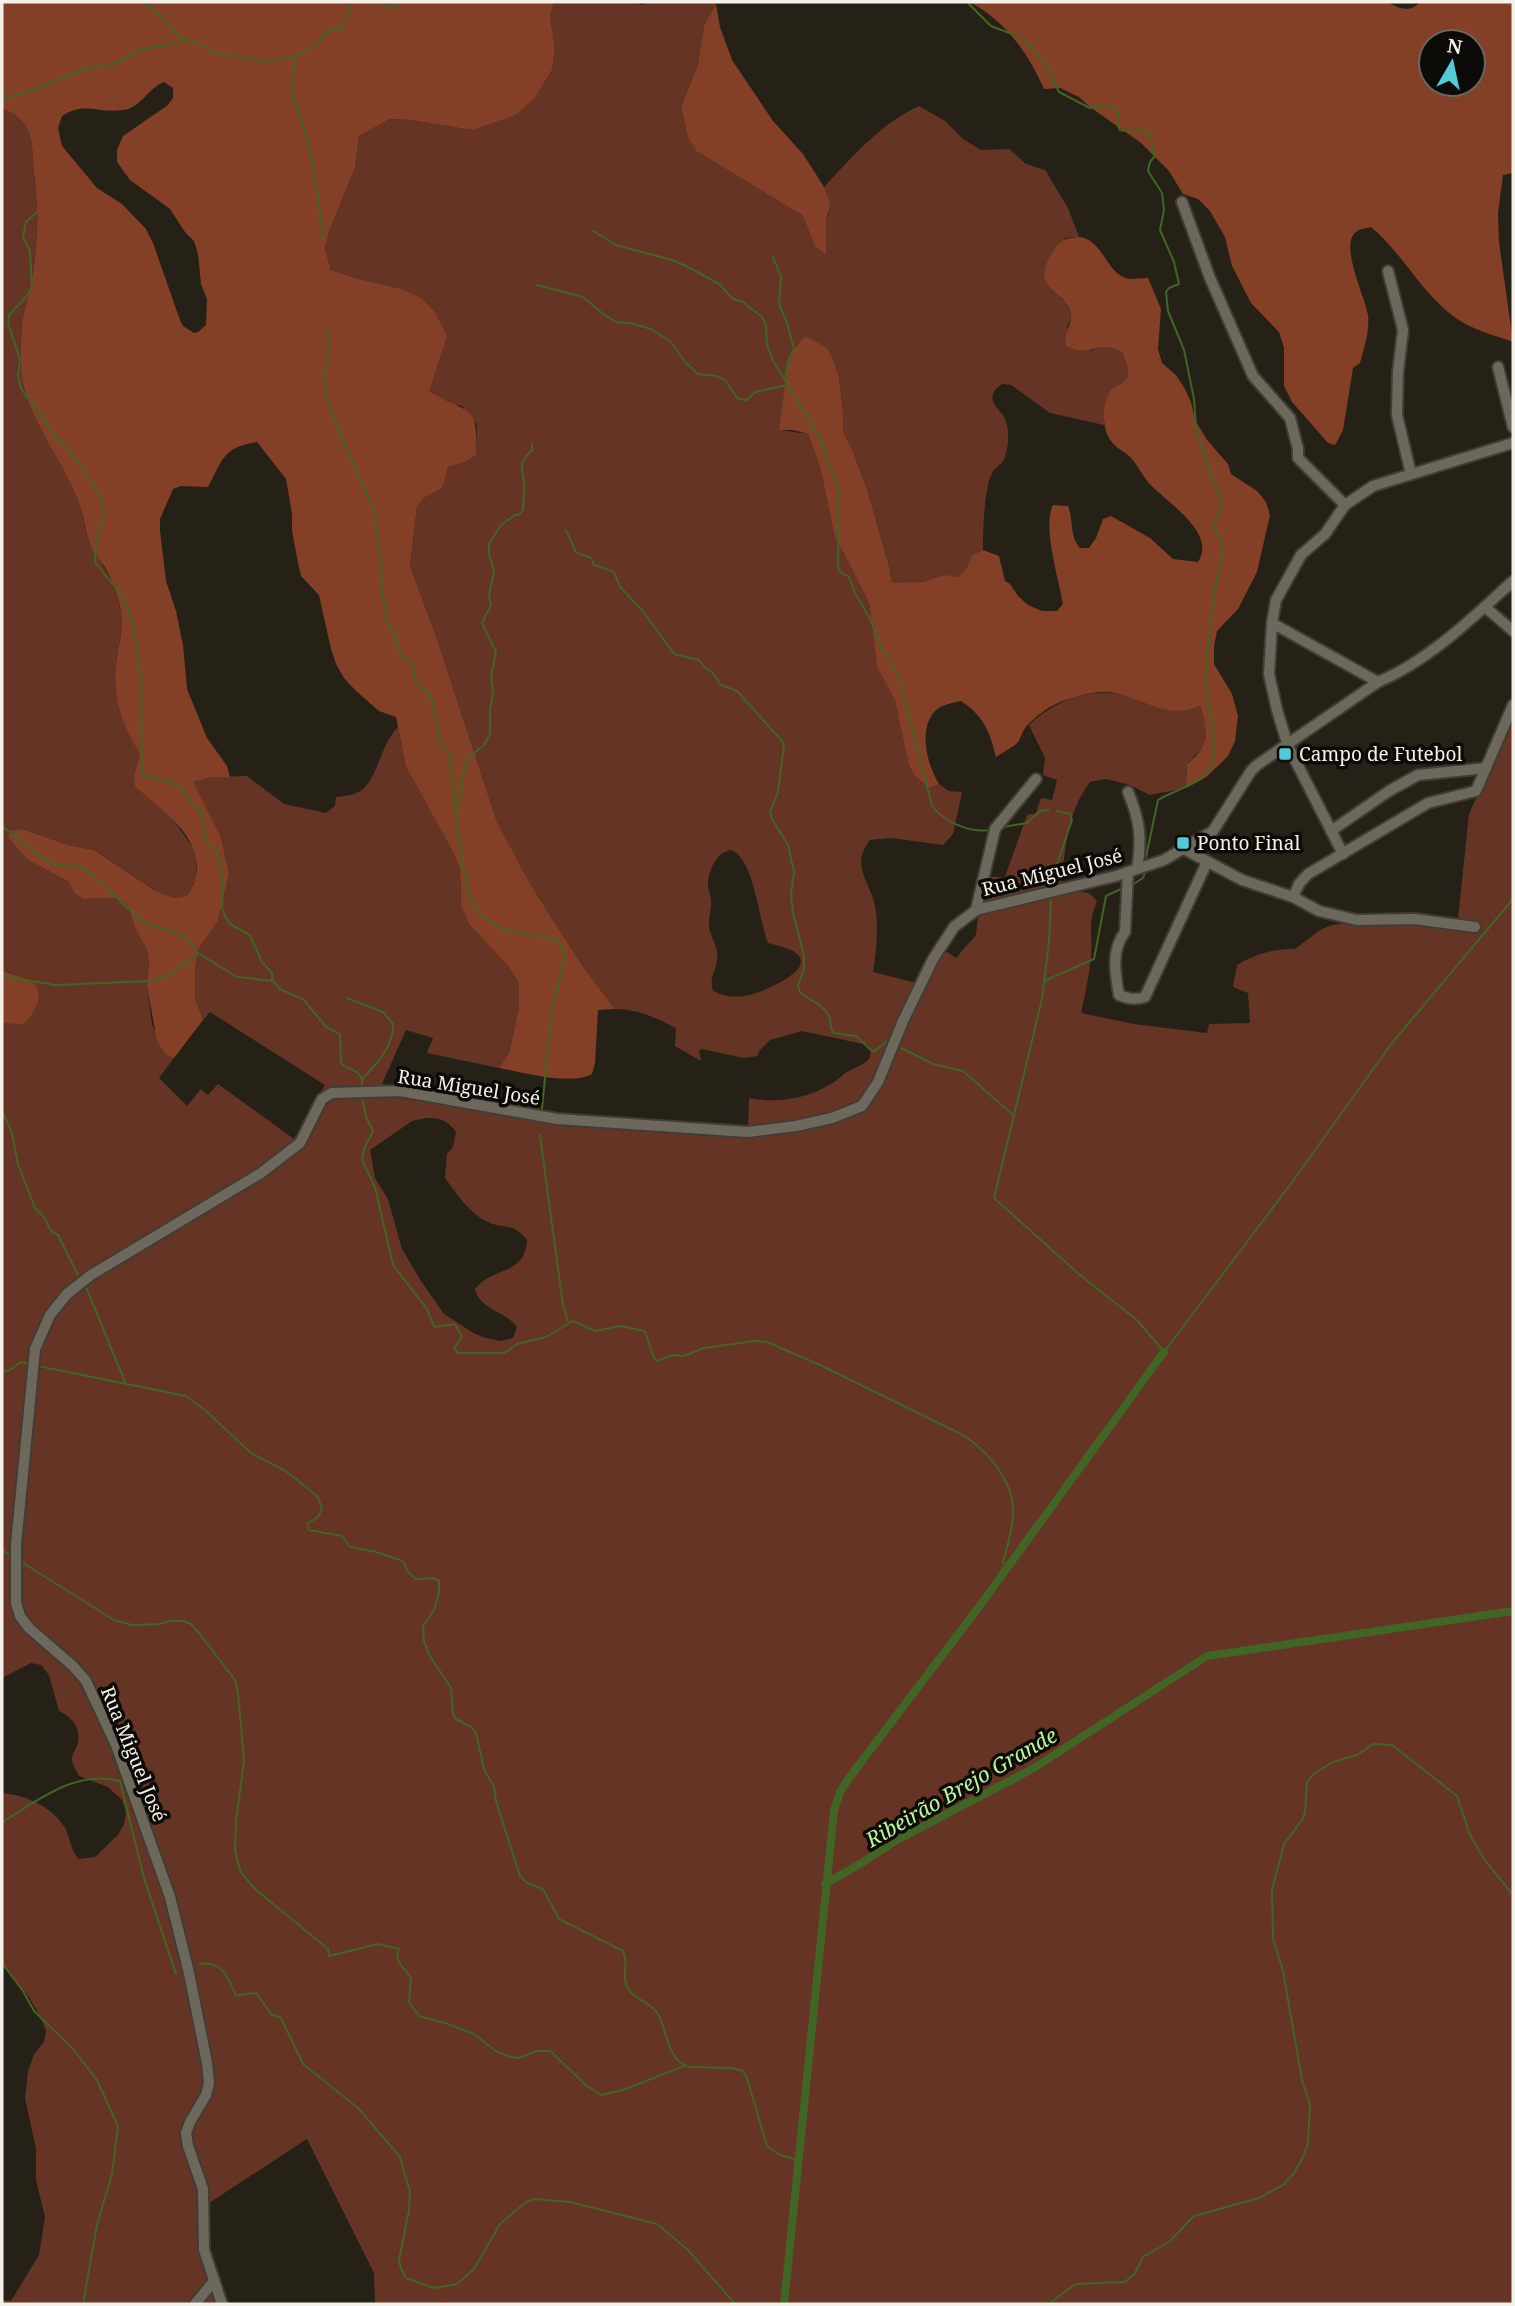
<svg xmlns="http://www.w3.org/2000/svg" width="1515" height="2306" font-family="'Noto Serif',serif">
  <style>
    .green { fill: #653424; fill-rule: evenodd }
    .forest { fill: #843f27; fill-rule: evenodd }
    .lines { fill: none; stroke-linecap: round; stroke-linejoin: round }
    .stream { stroke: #406525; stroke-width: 2 }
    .canal { stroke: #406525; stroke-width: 8 }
    .minor-casing { stroke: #413d36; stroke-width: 14 }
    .minor { stroke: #6d685c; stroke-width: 10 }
    .poi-dot { fill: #52cbd8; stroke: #0d0b07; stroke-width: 2.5 }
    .labels { text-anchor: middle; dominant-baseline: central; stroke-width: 7; stroke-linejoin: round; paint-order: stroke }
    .poi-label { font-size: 19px; fill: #f4f1ea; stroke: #0d0b07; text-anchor: start }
    .street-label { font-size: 19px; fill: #f4f1ea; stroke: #0d0b07 }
    .water-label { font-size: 21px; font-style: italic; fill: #bcf599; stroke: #0d0b07 }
  </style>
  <rect width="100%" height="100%" fill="#262117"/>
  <path class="green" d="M 554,2 L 635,2 L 642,5 L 650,2 L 717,2 L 704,25 L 698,64 L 681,107 L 688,138 L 696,151 L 803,216 L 814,245 L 826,254 L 826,221 L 829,213 L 824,187 C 852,157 880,124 919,106 L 945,121 L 963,139 L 981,150 L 1009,149 L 1026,164 L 1045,170 L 1068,208 L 1079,237 L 1065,238 L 1061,299 L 1066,302 L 1072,317 L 1067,327 L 1091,351 C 1103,344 1110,345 1122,352 L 1129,374 L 1127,379 L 1110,391 L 1104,414 L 1104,425 L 1050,413 L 1011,385 L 1002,384 C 987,394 992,403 1002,414 C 1007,420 1009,432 1008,440 C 1008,446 1006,456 1003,461 C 1000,466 994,468 992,473 C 984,489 983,531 983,550 L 972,555 L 966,569 L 958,577 C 944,575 936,579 923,582 C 913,584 902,583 892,583 L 889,566 L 868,492 L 852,449 L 843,432 L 843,412 L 839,378 L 789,356 L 780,430 L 808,434 L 820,467 L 834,534 L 869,603 L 877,667 L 895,701 L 906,749 L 930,788 L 939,784 L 949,791 L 962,792 L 953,834 L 943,845 L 891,838 L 870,840 C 850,866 870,881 875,906 C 879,924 876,955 873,972 L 917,983 L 935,944 L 956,958 L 976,935 L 979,907 L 989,877 L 1005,877 L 1027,815 L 1036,813 L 1041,798 L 1052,800 L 1057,780 L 1043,775 L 1045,758 L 1029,725 C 1054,701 1090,687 1124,695 C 1131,696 1138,701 1145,702 C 1162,705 1182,704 1200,704 L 1207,729 L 1204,746 L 1187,764 L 1186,788 L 1150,795 L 1130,785 L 1106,779 L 1090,782 C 1066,813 1065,852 1061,889 L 1089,893 L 1097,901 C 1087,926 1093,933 1091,957 C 1089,976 1085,995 1081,1013 L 1134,1024 L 1207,1033 L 1209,1024 L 1250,1023 L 1248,993 L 1233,987 L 1237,965 C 1253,955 1275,948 1295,949 L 1320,930 L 1332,925 L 1362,922 L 1437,924 L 1458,918 L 1469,814 L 1513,716 L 1513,2304 L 375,2304 L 374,2273 L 307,2139 L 203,2207 L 206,2264 L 215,2304 L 2,2304 L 2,2300 L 11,2301 L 39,2255 L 45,2217 L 36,2180 L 36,2149 L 25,2098 L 28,2071 L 34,2054 L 44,2042 L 46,2031 L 41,2018 L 29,1997 L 2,1964 L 2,1793 C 25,1795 52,1806 65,1828 C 71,1839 70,1850 79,1859 L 95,1857 L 118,1835 L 124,1824 L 126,1813 L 122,1800 L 108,1787 L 79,1776 C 76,1771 73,1765 72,1760 C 72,1753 76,1749 78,1743 C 81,1728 72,1717 59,1711 L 49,1675 L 41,1665 L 31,1663 L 2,1678 L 2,1023 L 23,1023 L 27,979 L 2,970 L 2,108 C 36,123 31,142 34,173 C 39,213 38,239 32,278 C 30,294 24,309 22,325 C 21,339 19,365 22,378 C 30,422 60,457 77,498 C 84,514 84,532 92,548 C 96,556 102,563 106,571 C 112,582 118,598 121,611 C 124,628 118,646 116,663 C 114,693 124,729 140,754 L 134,775 L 158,805 L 169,814 L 196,852 L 196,878 L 187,896 L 174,898 L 154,890 L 94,850 L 68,845 L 22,829 L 28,860 L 69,882 L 74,893 L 83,899 L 117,898 L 127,905 L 136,930 L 147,950 L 149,963 L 147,986 L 152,1024 L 166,1055 L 174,1058 L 159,1078 L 187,1106 L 201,1089 L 208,1095 L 218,1084 L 294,1139 L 325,1085 L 210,1012 L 203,1020 L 195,997 L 195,969 L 198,950 L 218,921 L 229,874 L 221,837 L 192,782 L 212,777 L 247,776 L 284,804 L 326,813 L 335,806 L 336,797 C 346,796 355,795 363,789 C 378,776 381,744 398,727 L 406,767 L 453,852 L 460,871 L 461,906 L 469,924 L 508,966 L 519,983 L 519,1008 L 509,1053 L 499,1068 L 427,1053 L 433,1038 L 406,1030 L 382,1084 L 494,1107 L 748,1129 L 749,1098 C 777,1104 813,1098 837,1080 C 840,1078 842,1075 845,1073 C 856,1066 878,1063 868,1045 L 802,1031 L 770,1040 L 760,1050 L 757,1056 L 744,1058 L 701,1049 L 699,1051 L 701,1061 L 675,1046 L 676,1028 C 656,1018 638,1009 615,1009 L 582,965 L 532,887 L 497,822 L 437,639 L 410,566 L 417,507 L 424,498 L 441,488 L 448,467 L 465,462 L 476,454 L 477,425 L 462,406 L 449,404 L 429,392 L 362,280 L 331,270 L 325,248 L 330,229 L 355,168 L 359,136 L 390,119 L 410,120 L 472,130 L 534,99 L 552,70 L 555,48 L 550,16 ZM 731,850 C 754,858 759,921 768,943 C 777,946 792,948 798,955 C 814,972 758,994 745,996 C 733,998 724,996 713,991 C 709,975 715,974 717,960 C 719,948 711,938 709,927 C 708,918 712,909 711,900 C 711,894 707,889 708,883 C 709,869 717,852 731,850 ZM 426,1118 C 441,1118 447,1120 456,1132 L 453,1147 L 447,1154 L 445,1178 C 456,1193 470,1214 488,1222 C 506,1230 511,1221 527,1240 C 525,1276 493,1266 475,1289 C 480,1310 504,1310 517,1327 L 513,1338 L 501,1341 L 486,1338 L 475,1334 L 444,1314 L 421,1281 L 402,1249 L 388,1199 L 375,1178 L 370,1150 L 412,1121 Z"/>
  <g class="forest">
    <path d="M 2,2 L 554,2 L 550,16 L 555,48 L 552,70 L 534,99 L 515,115 L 472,130 L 410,120 L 390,119 L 359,136 L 355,168 L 330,229 L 325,248 L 331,270 L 362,280 L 401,289 L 421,298 L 434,311 L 447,336 L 429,391 C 467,416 479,399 476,455 L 465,462 L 448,467 L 442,488 L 424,498 L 417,507 L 410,566 L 437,639 L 497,822 L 532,887 L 582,965 L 615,1009 L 598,1010 L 595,1063 L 592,1074 C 569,1086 524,1072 499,1068 L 509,1053 L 519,1008 L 519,983 L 508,966 L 469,924 L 461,906 L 460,870 L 453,852 L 406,767 L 396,717 L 379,711 L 356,691 L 344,678 L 336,664 L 331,649 L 319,595 L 301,576 L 298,563 L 292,530 L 292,513 L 286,479 L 257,442 C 223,447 223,459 208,487 L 181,486 L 173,489 L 160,519 L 160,531 L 166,581 L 176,611 L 183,645 L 187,689 L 207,738 L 227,766 L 230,777 L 212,777 L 193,782 L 221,837 L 229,874 L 218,921 L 198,950 L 195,969 L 195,997 L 203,1020 L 174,1058 L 166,1055 L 157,1041 L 147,986 L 149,963 L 147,950 L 136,930 L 127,905 L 117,898 L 83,899 L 74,893 L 69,882 L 28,860 L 8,837 L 10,831 L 22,829 L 68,845 L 94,850 L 154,890 L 174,898 L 187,896 C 190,890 195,883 196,876 C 203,835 160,810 135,786 L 134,775 L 140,754 C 122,725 113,698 116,664 C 118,646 124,629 121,611 C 119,599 112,582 107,571 C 103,563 96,557 92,549 C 85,533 84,514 77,498 C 60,457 30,422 22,378 C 19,365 21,339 22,325 C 24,310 29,294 32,279 C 38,239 39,213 34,173 C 31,142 36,123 2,108 ZM 164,82 L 173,88 L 173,98 L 168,105 L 123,136 L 117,150 L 117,162 L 130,180 L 170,209 L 185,232 L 194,241 L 198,254 L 201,284 L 207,299 L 206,325 L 198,332 L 194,333 L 183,326 L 180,320 L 153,243 L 146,229 L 122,204 L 97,188 L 62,146 L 58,128 L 62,116 C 85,101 99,114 123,110 C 141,108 148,88 164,82 Z"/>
    <path d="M 969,2 L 1388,2 C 1399,9 1411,13 1420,2 L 1513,2 L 1513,173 L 1503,175 L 1498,213 L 1499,242 L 1513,342 C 1497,336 1477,331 1462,322 C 1424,299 1404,254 1371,227 C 1367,228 1359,229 1356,232 C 1339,244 1365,297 1368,315 C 1370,331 1364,348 1360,363 L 1353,368 L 1343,430 L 1335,445 L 1328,443 L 1292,402 L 1284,386 L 1284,348 L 1279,332 L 1251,303 L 1232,266 L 1225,237 L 1210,211 L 1198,199 L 1183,194 L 1169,171 L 1141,143 L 1090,107 L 1079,97 L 1060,88 L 1044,89 C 1029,54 1004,19 969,2 ZM 1473,42 L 1473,84 L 1431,84 L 1431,42 Z"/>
    <path d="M 716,4 L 720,27 L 732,60 L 773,121 L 803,154 L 824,187 L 830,205 L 826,221 L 826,255 L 814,245 L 803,216 L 696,151 L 688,138 L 681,107 L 698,64 L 704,25 Z"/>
    <path d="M 1079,237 C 1105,240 1105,275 1130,279 C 1136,279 1142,278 1148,278 L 1161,309 L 1158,349 L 1162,363 L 1176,375 L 1185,389 L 1191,402 L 1195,420 L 1207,440 L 1228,464 L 1231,474 L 1257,491 L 1266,502 L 1270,515 L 1257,572 L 1238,609 L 1217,631 L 1214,646 L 1214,664 L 1232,694 L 1238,716 L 1235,741 L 1228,756 L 1219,765 L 1205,778 L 1186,788 L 1187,764 C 1211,745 1208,732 1200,705 C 1169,723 1138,694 1107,692 C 1092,691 1074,697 1060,702 C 1048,707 1033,718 1025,728 C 1022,732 1021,738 1018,742 C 1013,748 1002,752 996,757 C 990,732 983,715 961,701 C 953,703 942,704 935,711 C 918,729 927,765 939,784 L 930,788 L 915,776 L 909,765 L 895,701 L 877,667 L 869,603 L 834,534 L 820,467 L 808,434 L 793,430 L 779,430 L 789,356 L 805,336 L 827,348 L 833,360 L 839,378 L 843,412 L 843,432 L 852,449 L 868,492 L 889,566 L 892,583 L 923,582 L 944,575 L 958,577 L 966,569 L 972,555 L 983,550 L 999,556 L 1005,581 L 1010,584 L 1018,596 L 1028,605 L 1042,611 L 1057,611 L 1063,604 C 1059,580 1042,526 1053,505 L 1068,506 C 1074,521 1069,535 1080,548 L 1089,548 L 1096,538 L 1103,519 L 1111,516 L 1150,538 L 1173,559 L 1198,562 C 1218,532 1164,501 1148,482 C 1141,474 1137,463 1129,456 C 1122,450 1114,447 1109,438 C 1102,426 1102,404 1110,391 C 1115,385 1129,382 1128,373 C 1128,367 1124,358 1122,352 C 1097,338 1093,359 1066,346 C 1063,333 1073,323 1071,314 C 1065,288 1029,291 1052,253 C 1059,241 1065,238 1079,237 Z"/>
    <path d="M 2,970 C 10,974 21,976 29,980 C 48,991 35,1014 23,1024 L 2,1023 Z"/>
  </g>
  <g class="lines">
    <g class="stream">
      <path d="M 142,2 L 158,13 L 179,37 L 203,45 L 214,53 L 247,59 L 268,61 L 297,56 L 317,44 L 328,31 L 342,28 L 352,2"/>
      <path d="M 381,2 C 387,11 393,8 401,2"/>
      <path d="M 967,2 L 991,26 L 1020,37 L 1031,46 L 1047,66 L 1059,92 L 1090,108 L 1111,105 L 1118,113 L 1118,126 L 1120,130 C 1130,133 1140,129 1149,132 L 1155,156 L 1150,162 L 1148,171 L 1162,193 L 1164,210 L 1160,230 L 1174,262 L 1179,284 L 1169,288 L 1166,292 L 1168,311 L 1184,350 L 1194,399 L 1196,428 L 1211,476 L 1220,496 L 1221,504 L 1214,526 C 1216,533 1222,539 1223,546 C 1224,556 1218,568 1217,578 C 1213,607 1205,651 1206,680 C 1206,701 1220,747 1211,765 C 1201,786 1175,789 1158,800 L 1146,857"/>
      <path d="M 297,57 C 285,91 297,104 306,135 C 315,169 319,203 323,238"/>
      <path d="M 2,99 L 37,89 L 84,69 L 117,63 L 143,49 L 190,40"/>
      <path d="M 37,212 L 26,222 L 23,237 L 30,251 L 32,287 L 26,297 L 9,315 L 8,323 L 20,359 L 18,375 L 21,389 L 38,410 L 51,431 L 80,464 L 103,501 L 104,515 L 96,543 L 95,562 L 123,597 L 134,626 L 141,684 L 142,771 L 145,776 L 168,781 L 183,789 L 189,801 L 202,813 L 206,843 L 214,848 L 218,856 L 223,885 L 222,908 L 225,916 L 230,924 L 250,935 L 262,962 L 272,973 L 272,981"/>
      <path d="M 593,231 L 616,245 L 672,260 L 688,267 L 719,284 L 733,299 L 743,302 L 762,317 L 766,325 L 767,344 L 772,359 L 820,438 L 839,491 L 838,567 L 840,572 L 849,577 L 855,593 L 869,617 L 882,649 L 897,673 L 902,687 L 932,806 C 944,822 970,833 989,830"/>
      <path d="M 773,257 L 781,277 L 779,304 L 787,323 L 794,349 L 789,359 L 785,379"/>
      <path d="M 537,285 L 583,297 L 602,313 L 616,322 L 630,323 L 651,329 L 671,342 L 685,362 L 698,374 L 716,376 L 725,380 L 738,399 L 747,400 L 755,392 L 787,385"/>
      <path d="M 327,331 L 329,354 L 324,377 L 328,400 L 343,441 L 374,509 L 381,560 L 382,597 L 385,604 L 387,622 L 394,632 L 400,654 L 412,664 L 415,679 L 428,693 L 433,703 L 440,743 L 450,755 L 457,826 L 467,889 L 472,904 L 480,914 L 502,929 L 554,939 L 562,947 L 565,955 L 551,1015 L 542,1109"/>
      <path d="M 566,530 L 576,552 L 591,558 L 594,565 L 614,572 L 620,587 L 643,611 L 674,654 L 699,660 L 705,668 L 712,672 L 721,685 L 737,691 L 782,741 L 784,745 L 778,792 L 770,812 L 772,819 L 788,845 L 794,872 L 791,895 L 793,913 L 804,956 L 804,969 L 798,985 L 800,992 C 809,1000 824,1005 829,1016 C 832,1024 828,1026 834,1033 L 856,1036 L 872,1051 L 875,1051 L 886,1042"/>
      <path d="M 457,811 L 465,765 L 469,757 L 484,745 L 490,734 L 490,711 L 493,692 L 491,677 L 496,652 L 482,623 L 491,605 L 489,595 L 494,572 L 489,554 L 489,544 L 501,525 L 515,515 L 519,515 L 523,510 C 523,506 525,484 524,481 C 521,464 519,463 532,450 L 532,444"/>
      <path d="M 2,826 C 14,835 42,860 54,864 C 65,868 76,864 87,870 L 144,923 L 186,936 L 198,953 L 237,977 L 273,981 L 280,989 L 304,1000 L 326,1027 L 340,1034 L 341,1063 C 347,1070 359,1069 362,1079"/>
      <path d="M 1003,827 L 1027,823 L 1040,811 L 1049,810"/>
      <path d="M 1050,885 L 1072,820 L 1070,814 L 1057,811"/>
      <path d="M 1132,885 L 1143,878 L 1146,870"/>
      <path d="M 1051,899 L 1049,942 L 1042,999 L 994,1198 L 1080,1275 L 1138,1321 L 1164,1352 L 1290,1185 L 1392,1043 L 1513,899"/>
      <path d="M 2,976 L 55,985 L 152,981 L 168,975 L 198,954"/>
      <path d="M 1044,981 L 1094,959 L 1106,896 L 1123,888"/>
      <path d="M 347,998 L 383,1012 L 393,1024 C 394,1046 377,1064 362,1079 L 362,1087"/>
      <path d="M 901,1048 L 933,1064 L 963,1071 L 1013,1115"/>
      <path d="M 363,1101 L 366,1117 L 373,1131 L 364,1149 L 362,1160 L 375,1187 L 393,1265 L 427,1309 L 434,1327 L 455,1324 L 462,1337 L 454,1348 L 458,1353 L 504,1353 L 517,1344 L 546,1337 L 573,1321 L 595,1331 L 620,1326 L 645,1331 L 653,1356 L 657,1361 L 673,1355 L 684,1356 L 704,1348 L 754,1341 L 767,1342 L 820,1365 L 965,1436 C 988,1453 1011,1477 1013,1508 C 1014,1526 1007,1546 1003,1563 L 1008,1566"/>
      <path d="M 2,1111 L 12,1133 L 18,1164 L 35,1208 L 43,1216 L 52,1232 L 58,1235 L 78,1275"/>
      <path d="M 540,1135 L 563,1306 L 568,1321"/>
      <path d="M 86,1287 L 125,1382"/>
      <path d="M 38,1366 L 186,1396 L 206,1411 L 251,1453 L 284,1470 L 295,1478 L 318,1497 L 322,1509 L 318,1517 L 307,1524 L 309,1530 L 342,1536 L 350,1547 L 376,1552 L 403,1561 L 408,1572 L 416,1579 L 433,1578 L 439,1581 L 439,1592 L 434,1610 L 423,1626 L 424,1642 L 430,1656 L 451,1688 L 453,1714 L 456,1719 L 471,1727 L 476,1733 L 484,1769 L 494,1787 L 496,1801 L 520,1876 L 527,1883 L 543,1889 L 559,1919 L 623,1951 C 629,1963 621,1978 628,1989 C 635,2000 651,2002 658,2014 C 668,2032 667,2062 691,2067 L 732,2068 L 743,2071 L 747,2078 L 767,2146 L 780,2155 L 798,2160"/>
      <path d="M 2,1372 L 10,1370 L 21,1362 L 27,1363"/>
      <path d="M 2,1550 L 8,1554"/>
      <path d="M 20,1561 L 114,1620 L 132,1625 L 160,1624 L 171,1621 L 184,1621 L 191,1624 L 199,1633 L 235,1680 L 238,1693 L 244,1761 L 236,1821 L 235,1850 L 239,1867 L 242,1874 L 255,1889 L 328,1949 L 329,1956 L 378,1944 L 399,1949 C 393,1963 405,1967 411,1978 L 409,2002 L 419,2016 L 448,2024 L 474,2034 L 497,2052 L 511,2057 L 519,2058 L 537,2051 L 550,2051 L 586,2085 L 601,2095 L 623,2090 L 684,2066"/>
      <path d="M 2,1822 C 38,1801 75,1769 120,1781 L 144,1878 L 176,1974"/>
      <path d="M 2,1963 L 23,1991 L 34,2011 L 74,2050 L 97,2080 L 118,2126 L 112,2174 L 97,2225 L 83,2304"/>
      <path d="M 200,1964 C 223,1960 228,1978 236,1996 L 250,1993 L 257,1994 L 271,2014 L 281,2018 L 303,2064 L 358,2108 L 400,2157 L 410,2192 L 409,2210 L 399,2260 L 401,2269 L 406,2278 L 434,2288 L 457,2284 L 474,2269 L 500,2224 L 526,2202 L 535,2199 L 570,2202 L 657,2224 L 688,2250 L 735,2304"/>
      <path d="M 1049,2304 L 1075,2284 L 1125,2282 L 1135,2273 L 1143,2257 L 1169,2242 L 1194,2216 L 1259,2198 L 1283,2185 L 1294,2173 L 1303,2157 L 1308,2143 L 1310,2105 L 1302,2080 L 1283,1971 L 1273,1939 L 1272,1890 L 1284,1844 L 1302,1820 L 1305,1813 L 1307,1782 L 1316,1772 L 1333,1762 L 1357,1755 L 1373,1744 L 1392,1745 L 1457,1796 L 1470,1835 L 1484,1859 L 1513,1895"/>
    </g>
    <g class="canal">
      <path d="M 825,1884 L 860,1864 L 897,1840 L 1034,1768 L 1207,1656 L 1513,1611"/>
      <path d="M 784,2304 L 834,1811 L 840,1792 L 849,1778 L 981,1604 L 1164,1352"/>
    </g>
    <defs>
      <g id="minor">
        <path d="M 1182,202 L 1210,278 L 1253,376 L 1290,418 L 1298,449 L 1298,458 L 1345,505"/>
        <path d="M 1388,271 L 1403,330 L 1398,372 L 1397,415 L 1411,474"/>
        <path d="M 1498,367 L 1513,427"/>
        <path d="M 1485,607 L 1513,631"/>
        <path d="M 1272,623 L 1378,682"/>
        <path d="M 1128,792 C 1140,820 1142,839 1137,869"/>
        <path d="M 1331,831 L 1389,791 L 1418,775 L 1486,768"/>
        <path d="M 1184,849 L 1242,880 L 1293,897 L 1319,911 L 1357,920 L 1414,919 L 1475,927"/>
        <path d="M 1343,854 L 1288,746 L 1277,710 L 1269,674 L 1272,623 L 1276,600 L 1301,555 L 1325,534 L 1345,505 L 1373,486 L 1513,443"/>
        <path d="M 1128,872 L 1125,932 C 1111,950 1115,973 1119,995 C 1129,999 1135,1000 1145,997 L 1207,862"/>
        <path d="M 1293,897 L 1299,884 L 1308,874 L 1428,803 L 1476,791 L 1513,705"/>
        <path d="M 976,910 L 995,829 L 1036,779"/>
        <path d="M 195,2304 L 214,2281"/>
        <path d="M 222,2304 L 204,2250 L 203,2189 L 188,2146 L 186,2133 L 190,2122 L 206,2095 L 209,2083 L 207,2063 L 189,1973 L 170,1897 L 116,1745 L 86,1681 L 73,1666 L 29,1628 L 20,1616 L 16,1603 L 16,1545 L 35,1349 L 50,1315 L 67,1294 L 91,1275 L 261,1173 L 300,1143 L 322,1099 L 332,1093 L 400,1091 L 557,1119 L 748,1132 L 796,1126 L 832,1118 L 862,1106 L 878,1082 L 903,1021 L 933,959 L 954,927 L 976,910 L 1116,876 L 1164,860 L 1213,831 L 1251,771 L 1257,765 L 1378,682 C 1430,660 1472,618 1513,581"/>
      </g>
    </defs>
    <use href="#minor" class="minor-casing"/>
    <use href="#minor" class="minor"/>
  </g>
  <g class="poi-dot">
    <rect x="1278" y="747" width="14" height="14" rx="3.5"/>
    <rect x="1176" y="836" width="14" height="14" rx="3.5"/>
  </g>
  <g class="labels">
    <g class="poi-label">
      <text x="1299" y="754">Campo de Futebol</text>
      <text x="1197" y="843">Ponto Final</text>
    </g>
    <g class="street-label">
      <text transform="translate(1052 872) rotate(-14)">Rua Miguel José</text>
      <text transform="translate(469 1087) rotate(9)">Rua Miguel José</text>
      <text transform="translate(134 1754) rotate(68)">Rua Miguel José</text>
    </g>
    <g class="water-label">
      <text transform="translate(961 1787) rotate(-30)">Ribeirão Brejo Grande</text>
    </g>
  </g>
  <rect width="1515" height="2306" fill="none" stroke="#f4f1ea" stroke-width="7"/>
  <g transform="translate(1452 63) rotate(9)"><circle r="33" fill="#0d0b07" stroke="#696762" stroke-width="2"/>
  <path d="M0-5L12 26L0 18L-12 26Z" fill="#52cbd8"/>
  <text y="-10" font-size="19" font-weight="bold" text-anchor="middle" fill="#f4f1ea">N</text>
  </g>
</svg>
